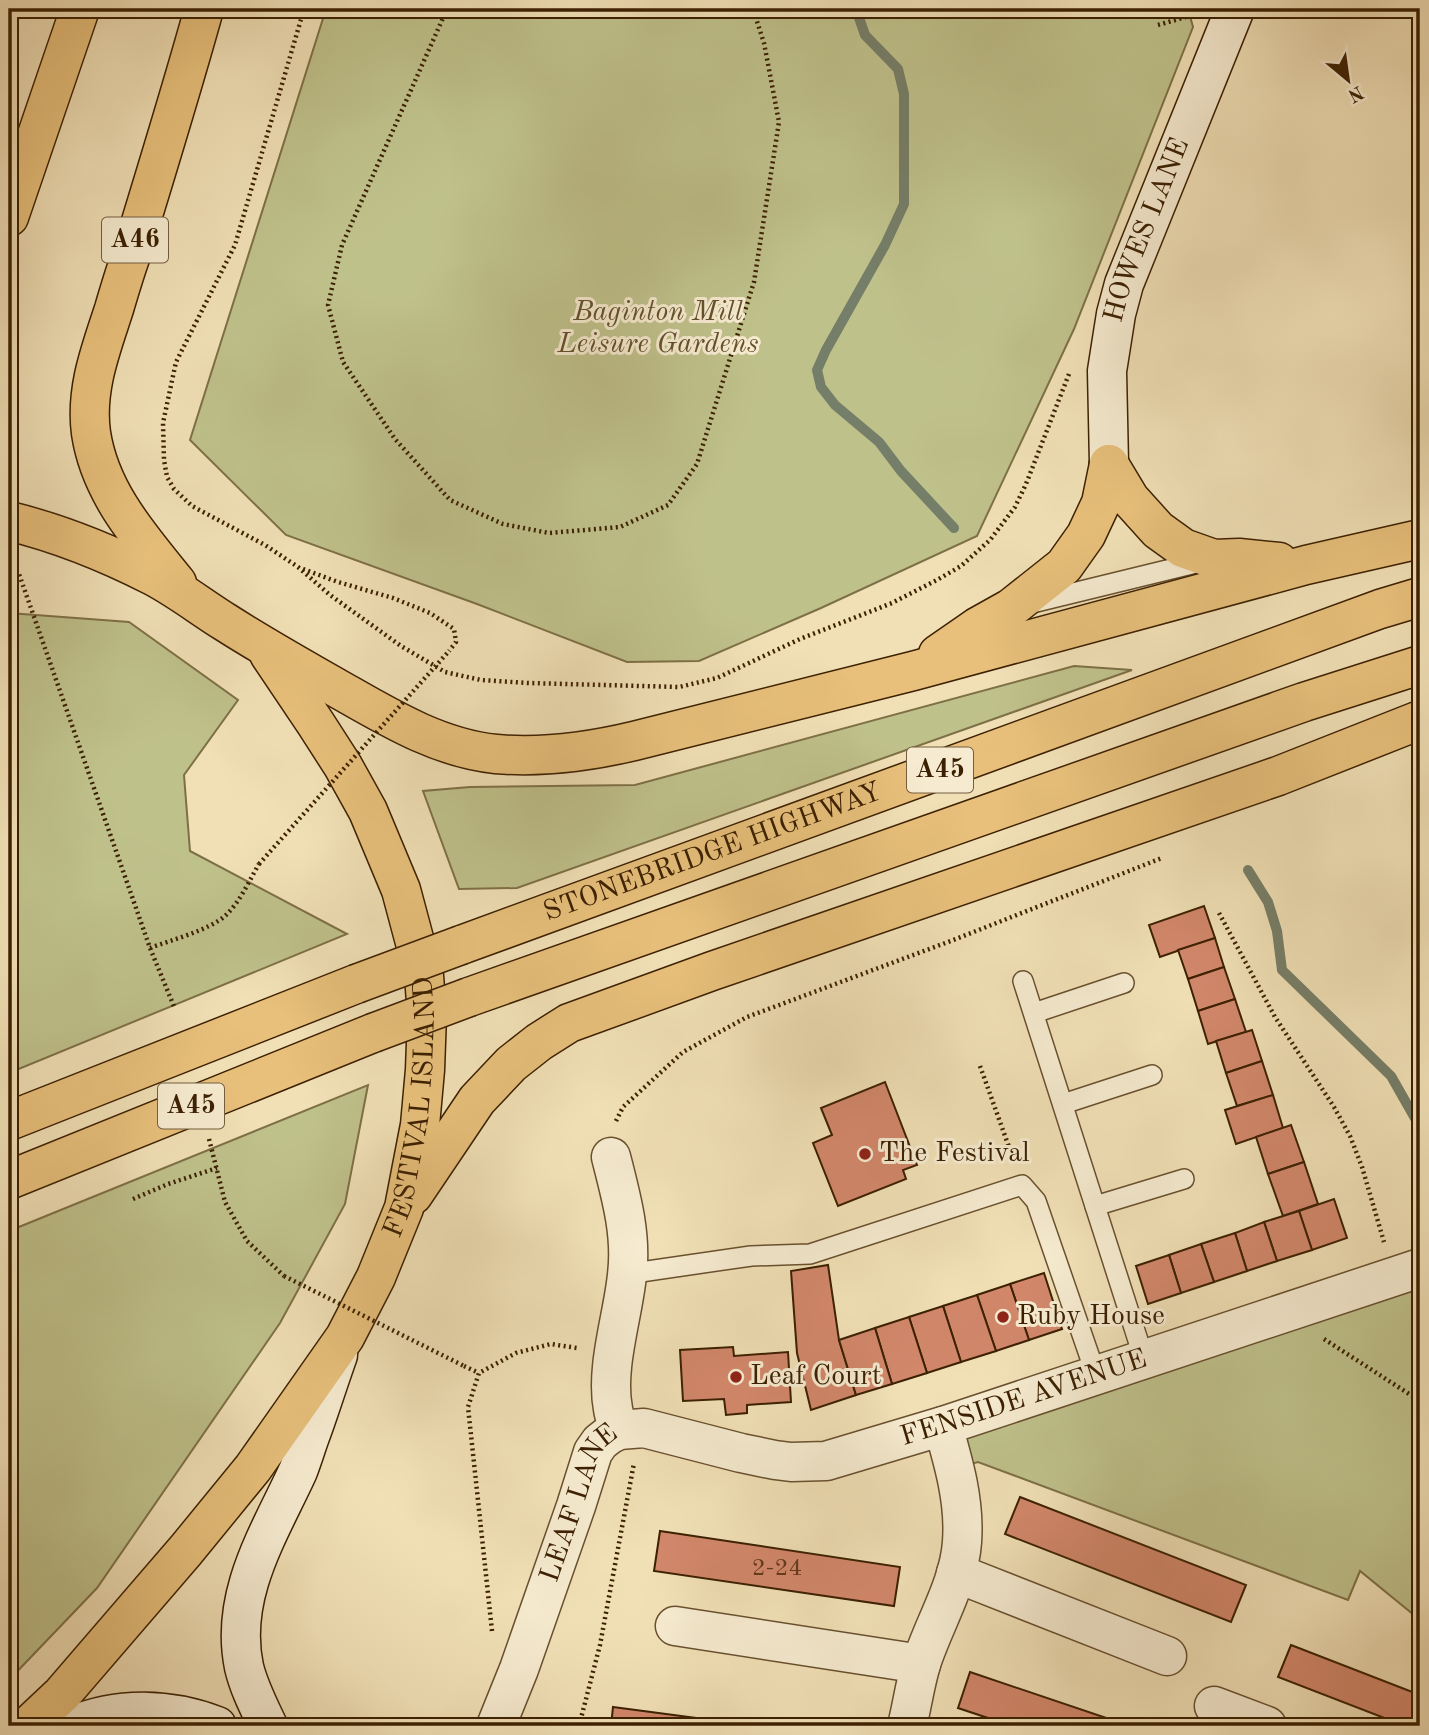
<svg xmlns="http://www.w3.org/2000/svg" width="1429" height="1735" font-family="'Old Standard TT',serif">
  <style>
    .green { fill: #bfc18b; stroke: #7e7046; stroke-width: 2 }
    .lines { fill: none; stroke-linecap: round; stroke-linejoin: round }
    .stream { stroke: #757e68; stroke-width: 10 }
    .building { fill: #d2876b; stroke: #3c2002; stroke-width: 2 }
    .lane-casing { stroke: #69502f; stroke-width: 22 }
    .street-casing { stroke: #69502f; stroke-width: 41 }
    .secondary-casing { stroke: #3c2002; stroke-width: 41 }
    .highway-casing { stroke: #3c2002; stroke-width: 41 }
    .path { stroke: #3c2002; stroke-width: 4.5; stroke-dasharray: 2 3.5; stroke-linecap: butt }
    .lane { stroke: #f6ebd0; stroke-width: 19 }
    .street { stroke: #f6ebd0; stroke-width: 38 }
    .secondary { stroke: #f6ebd0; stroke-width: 38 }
    .highway { stroke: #e8c07b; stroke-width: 38 }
    .highway-bridge-casing { stroke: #3c2002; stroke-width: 41; stroke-linecap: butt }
    .path-bridge { stroke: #3c2002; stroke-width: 4.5; stroke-dasharray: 2 3.5; stroke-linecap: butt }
    .highway-bridge { stroke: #e8c07b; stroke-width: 38 }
    .poi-dot { fill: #8f2418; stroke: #f6ebd0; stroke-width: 2.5 }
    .labels { text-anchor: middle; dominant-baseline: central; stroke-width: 6; stroke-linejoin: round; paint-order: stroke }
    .number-label { font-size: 24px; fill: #623a1c }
    .shield { fill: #f6ebd0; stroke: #745d40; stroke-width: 2 }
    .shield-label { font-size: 26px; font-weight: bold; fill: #3c2002 }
    .street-label { font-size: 28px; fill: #3c2002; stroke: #f6ebd0 }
    .park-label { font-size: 28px; font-style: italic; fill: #63502b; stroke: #f6ebd0 }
    .poi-label { font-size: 28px; fill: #3c2002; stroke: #f6ebd0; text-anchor: start }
  </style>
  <rect width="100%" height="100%" fill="#f1e0b6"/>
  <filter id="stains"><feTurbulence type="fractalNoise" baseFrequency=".00286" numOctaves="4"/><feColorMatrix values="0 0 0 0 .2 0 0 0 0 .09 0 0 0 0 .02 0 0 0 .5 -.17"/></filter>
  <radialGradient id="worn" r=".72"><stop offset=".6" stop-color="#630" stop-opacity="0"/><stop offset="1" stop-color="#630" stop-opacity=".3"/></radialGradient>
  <g class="green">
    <path d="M 326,9 L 1188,9 L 1193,27 L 1074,329 L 977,536 L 821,608 L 699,661 L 627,662 L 477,604 L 286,535 L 190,440 Z"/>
    <path d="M 9,613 L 129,622 L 238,700 L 184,775 L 190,851 L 347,934 L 9,1073 Z"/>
    <path d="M 1074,666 L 1132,670 L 517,888 L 459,889 L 423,791 L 470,787 L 635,785 Z"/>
    <path d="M 368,1085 L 345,1204 L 280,1323 L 97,1588 L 9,1680 L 9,1231 Z"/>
    <path d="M 1420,1268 L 1420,1620 L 1360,1571 L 1348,1600 L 978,1462 L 956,1468 L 943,1426 Z"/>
  </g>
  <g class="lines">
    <g class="stream">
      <path d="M 856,9 L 865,35 L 898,69 L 904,94 L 904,204 L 885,245 L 826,350 L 817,370 L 821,387 L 835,405 L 879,442 L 901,471 L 954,528"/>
      <path d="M 1248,870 L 1268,902 L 1277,931 L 1282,970 L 1391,1076 L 1420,1127"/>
    </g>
  </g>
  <g class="building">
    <path d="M 1204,906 L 1215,938 L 1160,957 L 1149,925 Z"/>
    <path d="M 1215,938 L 1224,967 L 1188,979 L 1178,950 Z"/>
    <path d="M 1224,967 L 1235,999 L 1198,1011 L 1188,979 Z"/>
    <path d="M 1235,999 L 1246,1032 L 1208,1044 L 1198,1011 Z"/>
    <path d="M 1252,1030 L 1262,1061 L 1226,1073 L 1216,1041 Z"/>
    <path d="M 1262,1061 L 1273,1095 L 1237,1106 L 1226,1073 Z"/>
    <path d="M 885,1082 L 917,1165 L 903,1170 L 906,1179 L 838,1206 L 813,1143 L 832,1135 L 821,1108 Z"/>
    <path d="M 1273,1095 L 1283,1128 L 1236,1144 L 1225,1110 Z"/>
    <path d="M 1291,1125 L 1304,1162 L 1268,1174 L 1256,1137 Z"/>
    <path d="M 1304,1162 L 1318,1204 L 1283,1216 L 1268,1174 Z"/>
    <path d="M 1334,1199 L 1347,1238 L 1312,1250 L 1299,1211 Z"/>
    <path d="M 1299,1211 L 1312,1250 L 1277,1261 L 1264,1222 Z"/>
    <path d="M 1264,1222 L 1277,1261 L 1247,1271 L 1235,1233 Z"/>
    <path d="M 1235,1233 L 1247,1271 L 1214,1282 L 1201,1244 Z"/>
    <path d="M 1201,1244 L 1214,1282 L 1181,1293 L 1169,1255 Z"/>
    <path d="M 1169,1255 L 1181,1293 L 1148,1304 L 1136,1266 Z"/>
    <path d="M 828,1265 L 839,1340 L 856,1395 L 811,1410 L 797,1353 L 791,1271 Z"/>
    <path d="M 1044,1273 L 1062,1329 L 1029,1340 L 1010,1284 Z"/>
    <path d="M 1010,1284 L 1029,1340 L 996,1351 L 977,1295 Z"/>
    <path d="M 977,1295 L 996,1351 L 961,1362 L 943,1306 Z"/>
    <path d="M 943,1306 L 961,1362 L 927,1373 L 909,1317 Z"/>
    <path d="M 909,1317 L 927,1373 L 892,1384 L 875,1328 Z"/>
    <path d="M 875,1328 L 892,1384 L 856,1395 L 839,1340 Z"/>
    <path d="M 733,1347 L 734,1356 L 788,1352 L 791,1402 L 747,1405 L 747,1413 L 726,1415 L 724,1399 L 683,1401 L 680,1350 Z"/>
    <path d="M 1020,1497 L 1246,1585 L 1231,1622 L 1005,1534 Z"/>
    <path d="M 660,1531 L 900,1567 L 894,1606 L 654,1571 Z"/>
    <path d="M 1291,1645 L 1420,1695 L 1420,1726 L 1405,1726 L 1278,1677 Z"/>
    <path d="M 970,1672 L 1130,1726 L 1012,1726 L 958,1708 Z"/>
    <path d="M 613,1707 L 757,1726 L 611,1726 Z"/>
  </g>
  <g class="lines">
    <defs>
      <g id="lane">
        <path d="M 1032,603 L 1204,561"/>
        <path d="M 1023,981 L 1144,1359"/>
        <path d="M 1034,1013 L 1124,983"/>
        <path d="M 1063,1104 L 1152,1075"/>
        <path d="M 1095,1206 L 1184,1179"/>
        <path d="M 627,1274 L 751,1256 L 810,1254 L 1022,1185 L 1036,1201 L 1096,1375"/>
      </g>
      <g id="street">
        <path d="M 611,1157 C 621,1196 632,1235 627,1275 C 623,1316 605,1368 613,1409 C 614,1416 617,1423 619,1430"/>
        <path d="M 956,1573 L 1167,1656"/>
        <path d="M 675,1626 L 921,1664"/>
        <path d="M 1214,1706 L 1267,1726"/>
        <path id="s1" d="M 496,1726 L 519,1669 L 576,1506 L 593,1452 L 600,1442 L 609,1435 L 619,1430 L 644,1428 L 741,1453 L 775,1460 L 791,1462 L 826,1461 L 943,1426 L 1420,1268"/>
        <path d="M 907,1726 C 912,1706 915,1684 921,1664 C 934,1623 959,1585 962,1542 C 965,1502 954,1464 943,1426"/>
      </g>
      <g id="secondary">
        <path id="s2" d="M 1109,464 L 1107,371 L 1116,314 L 1124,284 L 1235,9"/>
        <path d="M 72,1726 C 118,1706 171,1708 217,1726"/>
        <path d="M 268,1726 C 259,1707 249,1688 244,1667 C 229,1595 269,1534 298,1471 C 303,1458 307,1444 312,1431 C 321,1406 329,1380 338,1355"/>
      </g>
      <g id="highway">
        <path d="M 9,217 L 80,9"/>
        <path d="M 1109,464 L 1130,499 L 1158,530 L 1183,548 L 1214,559 L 1239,558 L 1279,562"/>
        <path d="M 9,521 C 58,533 108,553 153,576 C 178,589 201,607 225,622 C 261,645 298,666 335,687 C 386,716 437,748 496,754 C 543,758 588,752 634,741 L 913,671 L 1306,565 L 1420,539"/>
        <path d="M 177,583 C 140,537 100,493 91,433 C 85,389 101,349 114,309 C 119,292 124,275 130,258 C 155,175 181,92 204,9"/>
        <path d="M 938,654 L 977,627 L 1011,608 L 1064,566 L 1086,535 L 1101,503 L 1109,464"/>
        <path id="s3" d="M 461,945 L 1380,609 L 1420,597"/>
        <path d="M 469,997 L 1304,702 L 1420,665"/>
        <path d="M 9,1121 L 356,984"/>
        <path d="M 9,1180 L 373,1033"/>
        <path d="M 413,1195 L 477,1100 L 511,1064 L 539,1042 L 569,1023 L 712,971 L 1278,776 L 1420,720"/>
        <path id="s4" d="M 28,1726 L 62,1694 L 186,1550 L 253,1468 L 345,1337 L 376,1277 L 404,1208 L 420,1125 L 425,1070 L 427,1015 L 424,976 L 401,890 L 368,811 L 343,766 L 316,724 L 269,654"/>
      </g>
    </defs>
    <use href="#lane" class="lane-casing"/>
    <use href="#street" class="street-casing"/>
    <use href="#secondary" class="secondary-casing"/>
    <use href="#highway" class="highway-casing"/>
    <g class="path">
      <path d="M 304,9 L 235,245 L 176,362 L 163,423 L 164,460 L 167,477 L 174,489 L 192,506 L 265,545 L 298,567 L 330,595 L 401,646 L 445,672 L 481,680 L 528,683 L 679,687 L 717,678 L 800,639 L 892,603 L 937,580 L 961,566 L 990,540 L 1015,507 L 1026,484 L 1069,374"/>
      <path d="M 447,9 L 342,245 L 328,305 L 343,362 L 395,439 L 450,500 L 503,524 L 549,533 L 620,527 L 668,505 L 697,464 L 754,282 L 779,122 L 764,43 L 753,9"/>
      <path d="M 1158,25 L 1193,15"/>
      <path d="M 303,569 L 338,582 L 393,598 L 430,613 L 454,629 L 456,642 L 449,651"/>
      <path d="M 9,571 L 19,574 L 150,948 L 175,1009"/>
      <path d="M 1219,913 L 1275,1017 L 1334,1107 L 1350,1136 L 1362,1167 L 1384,1242"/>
      <path d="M 150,948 C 171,940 210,930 226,915 C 240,902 249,881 259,864"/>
      <path d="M 980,1066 L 1014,1161"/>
      <path d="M 616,1121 L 623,1107 L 683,1052 L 747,1017 L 948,942 L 1162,858"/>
      <path d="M 209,1139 L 225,1202 L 247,1241 L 284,1276"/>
      <path d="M 133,1199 L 168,1184 L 217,1168"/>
      <path d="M 1324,1339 L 1420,1401"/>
      <path d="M 464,1366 L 479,1373"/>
      <path d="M 492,1631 L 468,1407 L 479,1373 L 516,1353 L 551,1344 L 577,1348"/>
      <path d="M 579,1726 L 600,1645 L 634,1463"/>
    </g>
    <use href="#lane" class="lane"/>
    <use href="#street" class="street"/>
    <use href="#secondary" class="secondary"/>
    <use href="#highway" class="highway"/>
    <defs>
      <g id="highway-bridge">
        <path d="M 356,984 L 461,945"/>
        <path d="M 373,1033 L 469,997"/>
      </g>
    </defs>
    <use href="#highway-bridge" class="highway-bridge-casing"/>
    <g class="path-bridge">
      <path d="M 259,864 L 449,651"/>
      <path d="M 284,1276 L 464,1366"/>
    </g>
    <use href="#highway-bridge" class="highway-bridge"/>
  </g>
  <g class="poi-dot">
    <circle cx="865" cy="1154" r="7"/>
    <circle cx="1003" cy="1317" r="7"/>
    <circle cx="736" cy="1377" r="7"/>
  </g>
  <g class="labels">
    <g class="number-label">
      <text x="777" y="1569">2-24</text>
    </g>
    <g class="shield">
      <rect x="102" y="217.5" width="66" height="45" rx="5"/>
      <rect x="907" y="747.5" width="66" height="45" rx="5"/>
      <rect x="158" y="1083.5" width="66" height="45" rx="5"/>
    </g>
    <g class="shield-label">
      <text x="135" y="240">A46</text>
      <text x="940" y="770">A45</text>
      <text x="191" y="1106">A45</text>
    </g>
    <g class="street-label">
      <text stroke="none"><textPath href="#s2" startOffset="240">HOWES LANE</textPath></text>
      <text stroke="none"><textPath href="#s3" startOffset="268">STONEBRIDGE HIGHWAY</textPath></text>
      <text stroke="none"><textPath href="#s4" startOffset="746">FESTIVAL ISLAND</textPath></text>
      <text stroke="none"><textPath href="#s1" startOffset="744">FENSIDE AVENUE</textPath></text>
      <text stroke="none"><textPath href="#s1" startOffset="238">LEAF LANE</textPath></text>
    </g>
    <g class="park-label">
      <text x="658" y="313">Baginton Mill<tspan x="658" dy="32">Leisure Gardens</tspan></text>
    </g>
    <g class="poi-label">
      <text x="879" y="1154">The Festival</text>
      <text x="1017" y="1317">Ruby House</text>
      <text x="750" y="1377">Leaf Court</text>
    </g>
  </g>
  <rect width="1429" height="1735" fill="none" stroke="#f1e0b6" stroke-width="35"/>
  <rect x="10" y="10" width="1408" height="1714" fill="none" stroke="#3c2002" stroke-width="3.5"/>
  <rect x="18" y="18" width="1394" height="1700" fill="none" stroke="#3c2002" stroke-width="2"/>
  <g transform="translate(1348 80) rotate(151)" stroke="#f6ebd0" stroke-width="5" paint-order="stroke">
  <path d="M0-5L12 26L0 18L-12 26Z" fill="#3c2002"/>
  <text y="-10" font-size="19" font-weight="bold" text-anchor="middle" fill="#3c2002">N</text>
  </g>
  <rect width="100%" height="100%" filter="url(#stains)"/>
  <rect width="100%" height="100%" fill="url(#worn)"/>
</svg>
